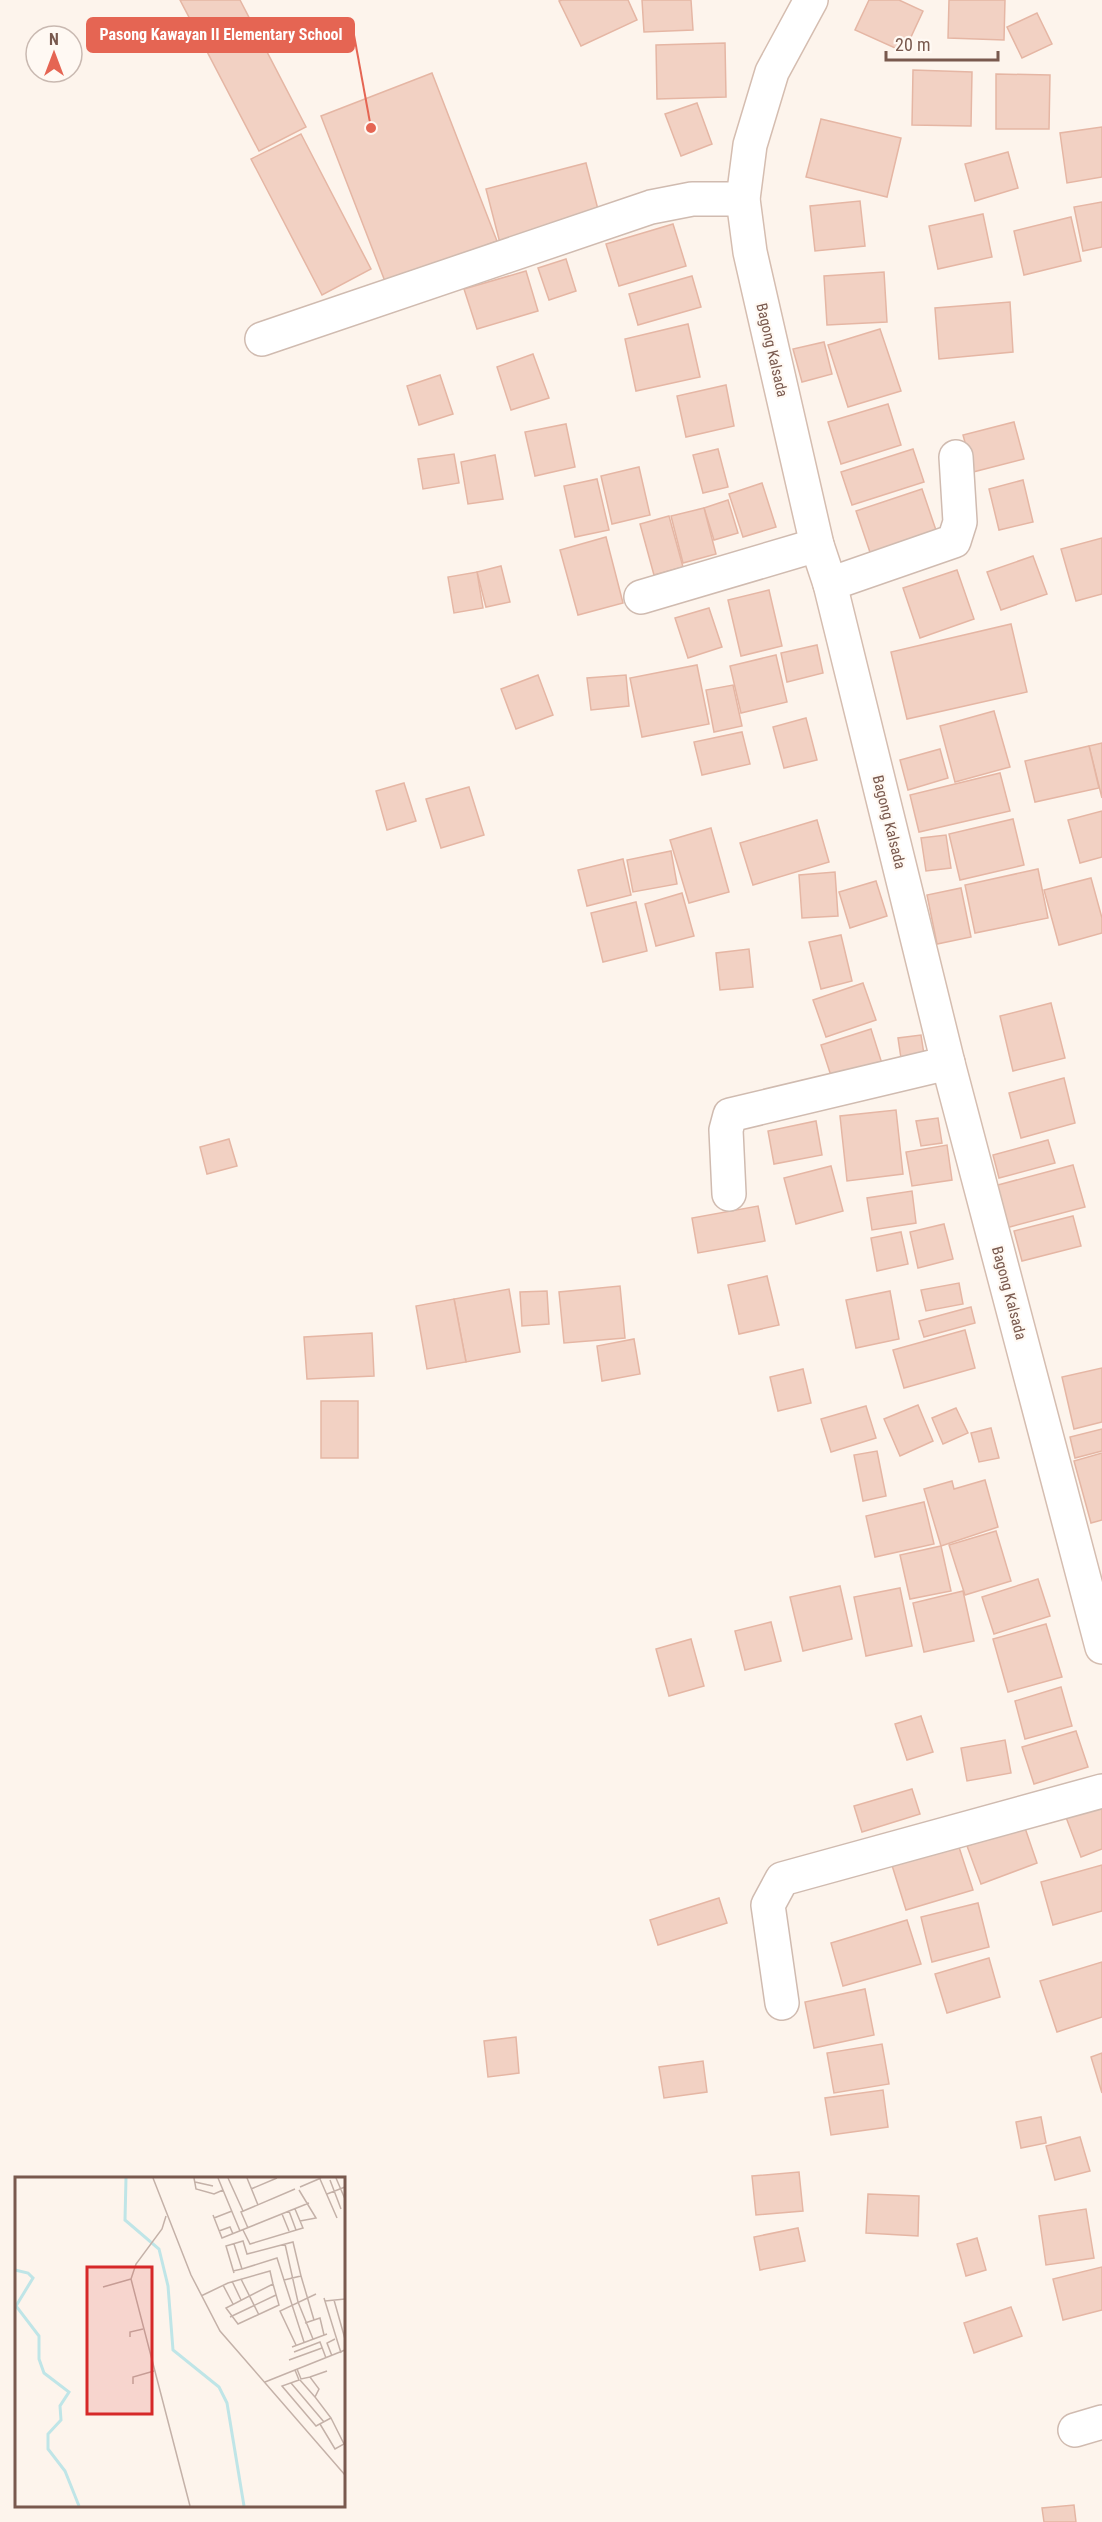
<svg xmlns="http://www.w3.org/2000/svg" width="1102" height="2522" font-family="'Roboto Condensed',sans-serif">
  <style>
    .building { fill: #f2d1c3; stroke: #e5b6a4; stroke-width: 1.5 }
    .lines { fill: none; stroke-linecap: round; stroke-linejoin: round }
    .street-casing { stroke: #d0bbb0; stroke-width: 36 }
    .secondary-casing { stroke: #d5bdb0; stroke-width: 36 }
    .street { stroke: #fff; stroke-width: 33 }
    .secondary { stroke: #fff; stroke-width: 33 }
    .labels { text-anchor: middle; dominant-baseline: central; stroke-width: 4.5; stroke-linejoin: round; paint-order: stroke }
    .street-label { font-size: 15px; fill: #79594e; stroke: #fff9f3 }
    .inset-river { fill: none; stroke: #bfe5e7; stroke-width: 3 }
    .inset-road { fill: none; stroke: #c4b1a8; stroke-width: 1.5 }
    .view { fill: #d62828; fill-opacity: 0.15; stroke: #d62828; stroke-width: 3 }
    .inset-edge { fill: none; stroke: #79594e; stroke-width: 3 }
    .leader { fill: none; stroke: #e56553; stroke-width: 2 }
    .callout-dot { fill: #e56553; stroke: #fff9f3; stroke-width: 2 }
    .callout { fill: #e56553; stroke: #e56553; stroke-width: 2 }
    .callout-label { font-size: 16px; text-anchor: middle; font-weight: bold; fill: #fff }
  </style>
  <rect width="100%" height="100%" fill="#fdf4ec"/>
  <g class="building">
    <path d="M 180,0 L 240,0 L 306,127 L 259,151 Z"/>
    <path d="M 562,0 L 628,0 L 637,20 L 581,46 L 559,1 Z"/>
    <path d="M 642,0 L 691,0 L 693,30 L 644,32 Z"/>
    <path d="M 869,0 L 899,0 L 923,11 L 904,52 L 855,30 Z"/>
    <path d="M 949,0 L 1005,0 L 1004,40 L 948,38 Z"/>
    <path d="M 1037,13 L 1052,44 L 1022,58 L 1007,27 Z"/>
    <path d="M 725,43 L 726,97 L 657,99 L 656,45 Z"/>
    <path d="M 913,70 L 972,72 L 971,126 L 912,125 Z"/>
    <path d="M 432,73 L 497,241 L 386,284 L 321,116 Z"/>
    <path d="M 996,74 L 1050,75 L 1049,129 L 996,129 Z"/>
    <path d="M 697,103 L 712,144 L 681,156 L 665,114 Z"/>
    <path d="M 821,119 L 901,138 L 887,197 L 806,177 Z"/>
    <path d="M 1102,127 L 1102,177 L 1067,183 L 1060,133 Z"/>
    <path d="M 301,134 L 371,269 L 322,295 L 251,159 Z"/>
    <path d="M 1008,152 L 1018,188 L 975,201 L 965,164 Z"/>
    <path d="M 586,163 L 601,221 L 501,247 L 486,189 Z"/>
    <path d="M 860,201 L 865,246 L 815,251 L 810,206 Z"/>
    <path d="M 1102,202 L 1102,247 L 1083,251 L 1074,207 Z"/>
    <path d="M 983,214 L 992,257 L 938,269 L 929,226 Z"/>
    <path d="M 1071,217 L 1081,261 L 1024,275 L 1014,231 Z"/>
    <path d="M 673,224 L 686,266 L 619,286 L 606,244 Z"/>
    <path d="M 566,259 L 576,291 L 549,300 L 538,268 Z"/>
    <path d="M 526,271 L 538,311 L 477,329 L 464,289 Z"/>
    <path d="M 884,272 L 887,322 L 827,325 L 824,276 Z"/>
    <path d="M 692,276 L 701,307 L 638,325 L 629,294 Z"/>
    <path d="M 1010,302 L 1013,352 L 939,359 L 935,308 Z"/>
    <path d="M 688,324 L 700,377 L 636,391 L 625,339 Z"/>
    <path d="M 880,329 L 901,391 L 848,407 L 828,345 Z"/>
    <path d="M 824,342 L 832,374 L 802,382 L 793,349 Z"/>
    <path d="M 533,354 L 549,398 L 511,410 L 497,367 Z"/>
    <path d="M 440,375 L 453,414 L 419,425 L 407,386 Z"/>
    <path d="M 726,385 L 734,426 L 686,437 L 677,396 Z"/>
    <path d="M 888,404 L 901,445 L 841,464 L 828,422 Z"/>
    <path d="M 1014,422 L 1024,459 L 973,472 L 963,435 Z"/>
    <path d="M 566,424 L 575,467 L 535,476 L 525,432 Z"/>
    <path d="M 718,449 L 728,487 L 703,493 L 693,455 Z"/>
    <path d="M 913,449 L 924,482 L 852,505 L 841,472 Z"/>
    <path d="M 454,454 L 459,483 L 423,489 L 418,459 Z"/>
    <path d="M 495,455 L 503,499 L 468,504 L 461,462 Z"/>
    <path d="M 639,467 L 650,515 L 612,524 L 601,476 Z"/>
    <path d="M 597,479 L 609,530 L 575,537 L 564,486 Z"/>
    <path d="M 1023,480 L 1033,522 L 999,530 L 989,489 Z"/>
    <path d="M 762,483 L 776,527 L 743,537 L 729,494 Z"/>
    <path d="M 922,489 L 940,542 L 874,564 L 856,511 Z"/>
    <path d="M 728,500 L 738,533 L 714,540 L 704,508 Z"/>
    <path d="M 704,508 L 716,554 L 683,563 L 671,516 Z"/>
    <path d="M 669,516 L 683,567 L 654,575 L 640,524 Z"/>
    <path d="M 606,537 L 623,603 L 578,615 L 560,550 Z"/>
    <path d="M 1102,538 L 1102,594 L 1076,601 L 1061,549 Z"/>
    <path d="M 1033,556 L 1047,594 L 1001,610 L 987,572 Z"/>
    <path d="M 501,566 L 510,602 L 486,607 L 477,572 Z"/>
    <path d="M 957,570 L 974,619 L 920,638 L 903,588 Z"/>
    <path d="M 477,572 L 483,608 L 454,613 L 448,577 Z"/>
    <path d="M 769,590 L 782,646 L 741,656 L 728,600 Z"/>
    <path d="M 709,608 L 722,647 L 688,658 L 675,618 Z"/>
    <path d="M 1011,624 L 1027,692 L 907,719 L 891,652 Z"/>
    <path d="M 817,645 L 823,673 L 787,682 L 781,653 Z"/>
    <path d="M 776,655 L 787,702 L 741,713 L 730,666 Z"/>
    <path d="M 697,665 L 709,724 L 642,737 L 630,678 Z"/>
    <path d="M 538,675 L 553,715 L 516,729 L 501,689 Z"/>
    <path d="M 626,675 L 629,706 L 591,710 L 587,678 Z"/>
    <path d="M 733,685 L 742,726 L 714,732 L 706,690 Z"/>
    <path d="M 994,711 L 1010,767 L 955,782 L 940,726 Z"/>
    <path d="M 806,718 L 817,760 L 784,768 L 773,727 Z"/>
    <path d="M 742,732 L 750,764 L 702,775 L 694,742 Z"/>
    <path d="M 1102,743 L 1102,798 L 1089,746 Z"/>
    <path d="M 1089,746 L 1099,788 L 1035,802 L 1025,761 Z"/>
    <path d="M 940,749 L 948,778 L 908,790 L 900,760 Z"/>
    <path d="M 1000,773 L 1010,811 L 919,832 L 910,795 Z"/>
    <path d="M 404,783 L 416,821 L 387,830 L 376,791 Z"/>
    <path d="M 469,787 L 484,835 L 441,848 L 426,799 Z"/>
    <path d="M 1102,811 L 1102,857 L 1080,863 L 1068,820 Z"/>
    <path d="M 1013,819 L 1024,865 L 960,880 L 949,834 Z"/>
    <path d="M 817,820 L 829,862 L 753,885 L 740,843 Z"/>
    <path d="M 711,828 L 729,892 L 689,903 L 670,840 Z"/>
    <path d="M 946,835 L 951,868 L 926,871 L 921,838 Z"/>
    <path d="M 671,851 L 677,884 L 633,892 L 627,860 Z"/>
    <path d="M 623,859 L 631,895 L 587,906 L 578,870 Z"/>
    <path d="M 1038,869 L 1048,918 L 975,933 L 965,885 Z"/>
    <path d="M 835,872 L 838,916 L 802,918 L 799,875 Z"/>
    <path d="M 1091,878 L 1102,918 L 1102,933 L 1059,945 L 1044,890 Z"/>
    <path d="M 876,881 L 887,916 L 850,928 L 839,892 Z"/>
    <path d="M 961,888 L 971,937 L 937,944 L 927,895 Z"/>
    <path d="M 682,893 L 694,936 L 656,946 L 645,904 Z"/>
    <path d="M 636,902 L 647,951 L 603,962 L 591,913 Z"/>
    <path d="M 841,935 L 852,981 L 821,989 L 809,942 Z"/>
    <path d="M 749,949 L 753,987 L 720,990 L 716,953 Z"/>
    <path d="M 863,983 L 876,1020 L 826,1037 L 813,1000 Z"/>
    <path d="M 1051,1003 L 1065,1058 L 1013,1071 L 1000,1016 Z"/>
    <path d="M 871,1029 L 884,1070 L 834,1085 L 821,1045 Z"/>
    <path d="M 921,1035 L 925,1061 L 902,1065 L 898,1038 Z"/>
    <path d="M 1064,1078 L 1075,1123 L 1021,1138 L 1009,1093 Z"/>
    <path d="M 896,1110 L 903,1174 L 847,1181 L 840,1116 Z"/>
    <path d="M 938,1118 L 942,1143 L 921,1146 L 916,1121 Z"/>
    <path d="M 816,1121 L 822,1155 L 774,1164 L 768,1131 Z"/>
    <path d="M 229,1139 L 237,1166 L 207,1174 L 200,1147 Z"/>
    <path d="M 1048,1140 L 1055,1163 L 999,1178 L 993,1155 Z"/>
    <path d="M 947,1145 L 952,1180 L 912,1186 L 906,1152 Z"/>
    <path d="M 1073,1165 L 1085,1207 L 1006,1228 L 994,1186 Z"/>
    <path d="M 831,1166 L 843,1211 L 796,1224 L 784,1178 Z"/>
    <path d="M 912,1191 L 916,1223 L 872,1230 L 867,1198 Z"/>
    <path d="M 758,1206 L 765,1241 L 698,1253 L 692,1218 Z"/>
    <path d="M 1073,1216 L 1081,1246 L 1022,1261 L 1014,1231 Z"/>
    <path d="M 944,1224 L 953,1259 L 918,1268 L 910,1232 Z"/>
    <path d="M 901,1232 L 908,1264 L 877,1271 L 871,1238 Z"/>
    <path d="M 767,1276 L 779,1325 L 739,1334 L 728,1285 Z"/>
    <path d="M 959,1283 L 963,1304 L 926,1311 L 921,1290 Z"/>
    <path d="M 620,1286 L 625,1338 L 564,1343 L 559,1292 Z"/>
    <path d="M 509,1289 L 520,1352 L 466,1362 L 454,1299 Z"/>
    <path d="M 547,1291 L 549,1324 L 522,1326 L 520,1292 Z"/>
    <path d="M 890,1291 L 899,1339 L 856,1348 L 846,1300 Z"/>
    <path d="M 454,1299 L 466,1362 L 427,1369 L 416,1306 Z"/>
    <path d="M 971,1307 L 975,1323 L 924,1337 L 919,1321 Z"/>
    <path d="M 965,1330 L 975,1368 L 904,1388 L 893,1350 Z"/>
    <path d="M 372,1333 L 374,1376 L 307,1379 L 304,1337 Z"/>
    <path d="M 634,1339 L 640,1374 L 602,1381 L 597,1346 Z"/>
    <path d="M 1102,1368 L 1102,1422 L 1074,1429 L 1062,1377 Z"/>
    <path d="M 803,1369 L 811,1403 L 778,1411 L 770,1377 Z"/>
    <rect x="321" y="1401" width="37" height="57"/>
    <path d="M 918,1405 L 933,1441 L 900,1456 L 884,1419 Z"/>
    <path d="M 866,1406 L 876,1438 L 831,1452 L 821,1419 Z"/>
    <path d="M 956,1408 L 968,1433 L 943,1444 L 932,1418 Z"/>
    <path d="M 991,1428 L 999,1458 L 979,1462 L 971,1433 Z"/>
    <path d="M 1102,1429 L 1102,1451 L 1075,1458 L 1070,1437 Z"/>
    <path d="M 877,1451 L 886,1496 L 863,1501 L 854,1455 Z"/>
    <path d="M 1102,1453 L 1102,1520 L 1091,1523 L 1074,1461 Z"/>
    <path d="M 985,1480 L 998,1527 L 941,1546 L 924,1489 L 952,1481 L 954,1489 Z"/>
    <path d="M 924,1502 L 934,1544 L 875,1557 L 866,1516 Z"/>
    <path d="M 996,1531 L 1011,1581 L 965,1595 L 949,1545 Z"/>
    <path d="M 941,1546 L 951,1591 L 910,1599 L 900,1555 Z"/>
    <path d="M 1038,1579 L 1050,1616 L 994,1634 L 982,1597 Z"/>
    <path d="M 840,1586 L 852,1639 L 803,1651 L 790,1597 Z"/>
    <path d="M 900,1588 L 912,1646 L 866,1656 L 854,1597 Z"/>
    <path d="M 963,1591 L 974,1641 L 924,1652 L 913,1603 Z"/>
    <path d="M 771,1622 L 781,1661 L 745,1670 L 735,1631 Z"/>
    <path d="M 1046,1624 L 1062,1677 L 1008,1692 L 993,1639 Z"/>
    <path d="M 691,1639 L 704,1686 L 669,1696 L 656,1649 Z"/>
    <path d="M 1061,1687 L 1072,1726 L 1025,1739 L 1015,1701 Z"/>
    <path d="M 921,1716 L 933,1752 L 907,1760 L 895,1724 Z"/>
    <path d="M 1076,1731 L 1088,1767 L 1034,1784 L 1022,1747 Z"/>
    <path d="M 1005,1740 L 1011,1773 L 967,1781 L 961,1748 Z"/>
    <path d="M 912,1789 L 920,1814 L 862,1832 L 854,1806 Z"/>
    <path d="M 1102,1797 L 1102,1849 L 1081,1857 L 1064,1812 Z"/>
    <path d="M 1024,1825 L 1037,1863 L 981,1884 L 967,1846 Z"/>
    <path d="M 956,1838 L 973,1890 L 906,1910 L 890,1859 Z"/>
    <path d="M 1102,1865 L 1102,1911 L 1053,1925 L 1041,1882 Z"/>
    <path d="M 719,1898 L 727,1923 L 658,1945 L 650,1920 Z"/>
    <path d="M 978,1903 L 989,1947 L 932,1962 L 921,1917 Z"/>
    <path d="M 907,1920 L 921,1964 L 843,1986 L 831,1943 Z"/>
    <path d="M 989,1958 L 1000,1997 L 947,2013 L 935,1974 Z"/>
    <path d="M 1102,1962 L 1102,2017 L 1057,2032 L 1040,1981 Z"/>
    <path d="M 865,1989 L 874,2035 L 814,2048 L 805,2002 Z"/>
    <path d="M 516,2037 L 519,2073 L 488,2077 L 484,2041 Z"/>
    <path d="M 882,2044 L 889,2084 L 834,2093 L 827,2053 Z"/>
    <path d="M 1102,2053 L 1102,2093 L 1091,2057 Z"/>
    <path d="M 703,2061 L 707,2092 L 664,2098 L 659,2067 Z"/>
    <path d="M 883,2090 L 888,2127 L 831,2135 L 825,2098 Z"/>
    <path d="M 1041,2117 L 1046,2143 L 1021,2148 L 1016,2122 Z"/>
    <path d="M 1080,2137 L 1090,2171 L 1055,2180 L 1046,2146 Z"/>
    <path d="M 799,2172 L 803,2211 L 756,2215 L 752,2176 Z"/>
    <path d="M 868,2194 L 919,2196 L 918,2236 L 866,2233 Z"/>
    <path d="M 1086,2209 L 1094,2258 L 1046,2265 L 1039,2216 Z"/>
    <path d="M 798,2228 L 805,2261 L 760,2270 L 754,2237 Z"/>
    <path d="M 977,2238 L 986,2270 L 966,2276 L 957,2244 Z"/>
    <path d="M 1102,2267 L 1102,2310 L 1063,2320 L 1053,2279 Z"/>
    <path d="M 1011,2307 L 1022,2336 L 974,2353 L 964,2323 Z"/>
    <path d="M 1074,2505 L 1076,2522 L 1044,2522 L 1042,2508 Z"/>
  </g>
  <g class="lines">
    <defs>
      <g id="street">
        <path d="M 262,339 L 651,207 L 692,199 L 743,199"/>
        <path d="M 830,584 L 954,541 L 960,522 L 956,457"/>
        <path d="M 641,597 L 817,545"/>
        <path d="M 729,1194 L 726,1130 L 730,1115 L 948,1063"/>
        <path d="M 782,2003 L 768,1905 L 782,1879 L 1102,1791"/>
        <path d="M 1075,2430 L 1102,2422"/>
      </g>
      <path id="secondary" d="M 811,0 L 772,72 L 750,145 L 743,199 L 750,252 L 817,545 L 830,584 L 948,1063 L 1102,1647"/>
    </defs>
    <use href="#street" class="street-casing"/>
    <use href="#secondary" class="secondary-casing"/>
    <use href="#street" class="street"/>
    <use href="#secondary" class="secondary"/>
  </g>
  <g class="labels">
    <g class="street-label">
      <text transform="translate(772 350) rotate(77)">Bagong Kalsada</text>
      <text transform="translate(889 822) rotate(76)">Bagong Kalsada</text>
      <text transform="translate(1009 1293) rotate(75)">Bagong Kalsada</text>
    </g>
  </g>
  <g transform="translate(15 2177)">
    <rect width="330" height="330" fill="#fdf4ec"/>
    <path class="inset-river" d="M 111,1 L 110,43 L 144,72 L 153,109 L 158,173 L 204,210 L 212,226 L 229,329M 0,93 L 13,96 L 18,101 L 1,129 L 24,159 L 24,182 L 29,196 L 54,215 L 45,229 L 46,243 L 33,257 L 33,272 L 50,294 L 64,329"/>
    <path class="inset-road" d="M 138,1 L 176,98 L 205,154 L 330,298M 179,1 L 181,12 L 199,17 L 208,13M 203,1 L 225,54M 213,1 L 228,34M 232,1 L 243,28M 321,1 L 330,22M 305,2 L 322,41M 315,3 L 326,32M 180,5 L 198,9M 285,10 L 306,1M 236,12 L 262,1M 284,13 L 301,41 L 285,44M 312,17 L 330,10M 274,34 L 281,53M 267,37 L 274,54M 198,38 L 207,61 L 294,26M 151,39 L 147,52 L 121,87 L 116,102 L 175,329M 199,41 L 217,34M 233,51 L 226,35 L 280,12M 228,53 L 235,67 L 288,51 L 280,32M 204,54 L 215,50 L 218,57M 270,67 L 283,125 L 298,162M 227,92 L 262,81 L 269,103M 218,94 L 227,92 L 219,67M 219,96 L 211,69 L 228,64 L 232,77 L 278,65 L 286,99M 226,102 L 244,138M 217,104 L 226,123M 208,108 L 218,127M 88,110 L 116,102M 186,119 L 213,106 L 255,94 L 258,107 L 264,128 L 223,147 L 211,131 L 258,107M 309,121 L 326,176M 319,123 L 330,162M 310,124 L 330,122M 215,140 L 261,118M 290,146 L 305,141 L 309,158M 115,160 L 115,155 L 128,152M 289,165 L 269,103 L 286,99 L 299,143M 281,168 L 265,134 L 301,117M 277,170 L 312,157M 279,175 L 305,165 L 311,181M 317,179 L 312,166 L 320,162M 274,183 L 307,171M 280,193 L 284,203 L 267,209 L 301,249 L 316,241 L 300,220 L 304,212 L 295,200 L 286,202 L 282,192M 295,200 L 312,194M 285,203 L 300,220M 250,205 L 330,173M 276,206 L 309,245M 118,207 L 118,200 L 139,194M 305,247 L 320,272 L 329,267 L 316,241"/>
    <path class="view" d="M 72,90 L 137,90 L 137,237 L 72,237 Z"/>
    <rect width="330" height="330" class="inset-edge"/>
  </g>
  <path class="leader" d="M371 128L354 35"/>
  <circle class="callout-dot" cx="371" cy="128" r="6"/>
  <rect class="callout" x="87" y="18" width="267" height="34" rx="6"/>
  <g class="callout-label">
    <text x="221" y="40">Pasong Kawayan II Elementary School</text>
  </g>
  <g transform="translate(54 54)"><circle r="28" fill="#fff9f3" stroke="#c9b9b1" stroke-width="1.5"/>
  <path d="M0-4.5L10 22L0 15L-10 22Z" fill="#e56553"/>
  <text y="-9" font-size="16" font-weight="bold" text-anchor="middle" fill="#79594e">N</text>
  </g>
  <path d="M886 51v9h112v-9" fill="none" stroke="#79594e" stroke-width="3"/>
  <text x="895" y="51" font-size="18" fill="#79594e" stroke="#fff9f3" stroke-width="4.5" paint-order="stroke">20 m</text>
</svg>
